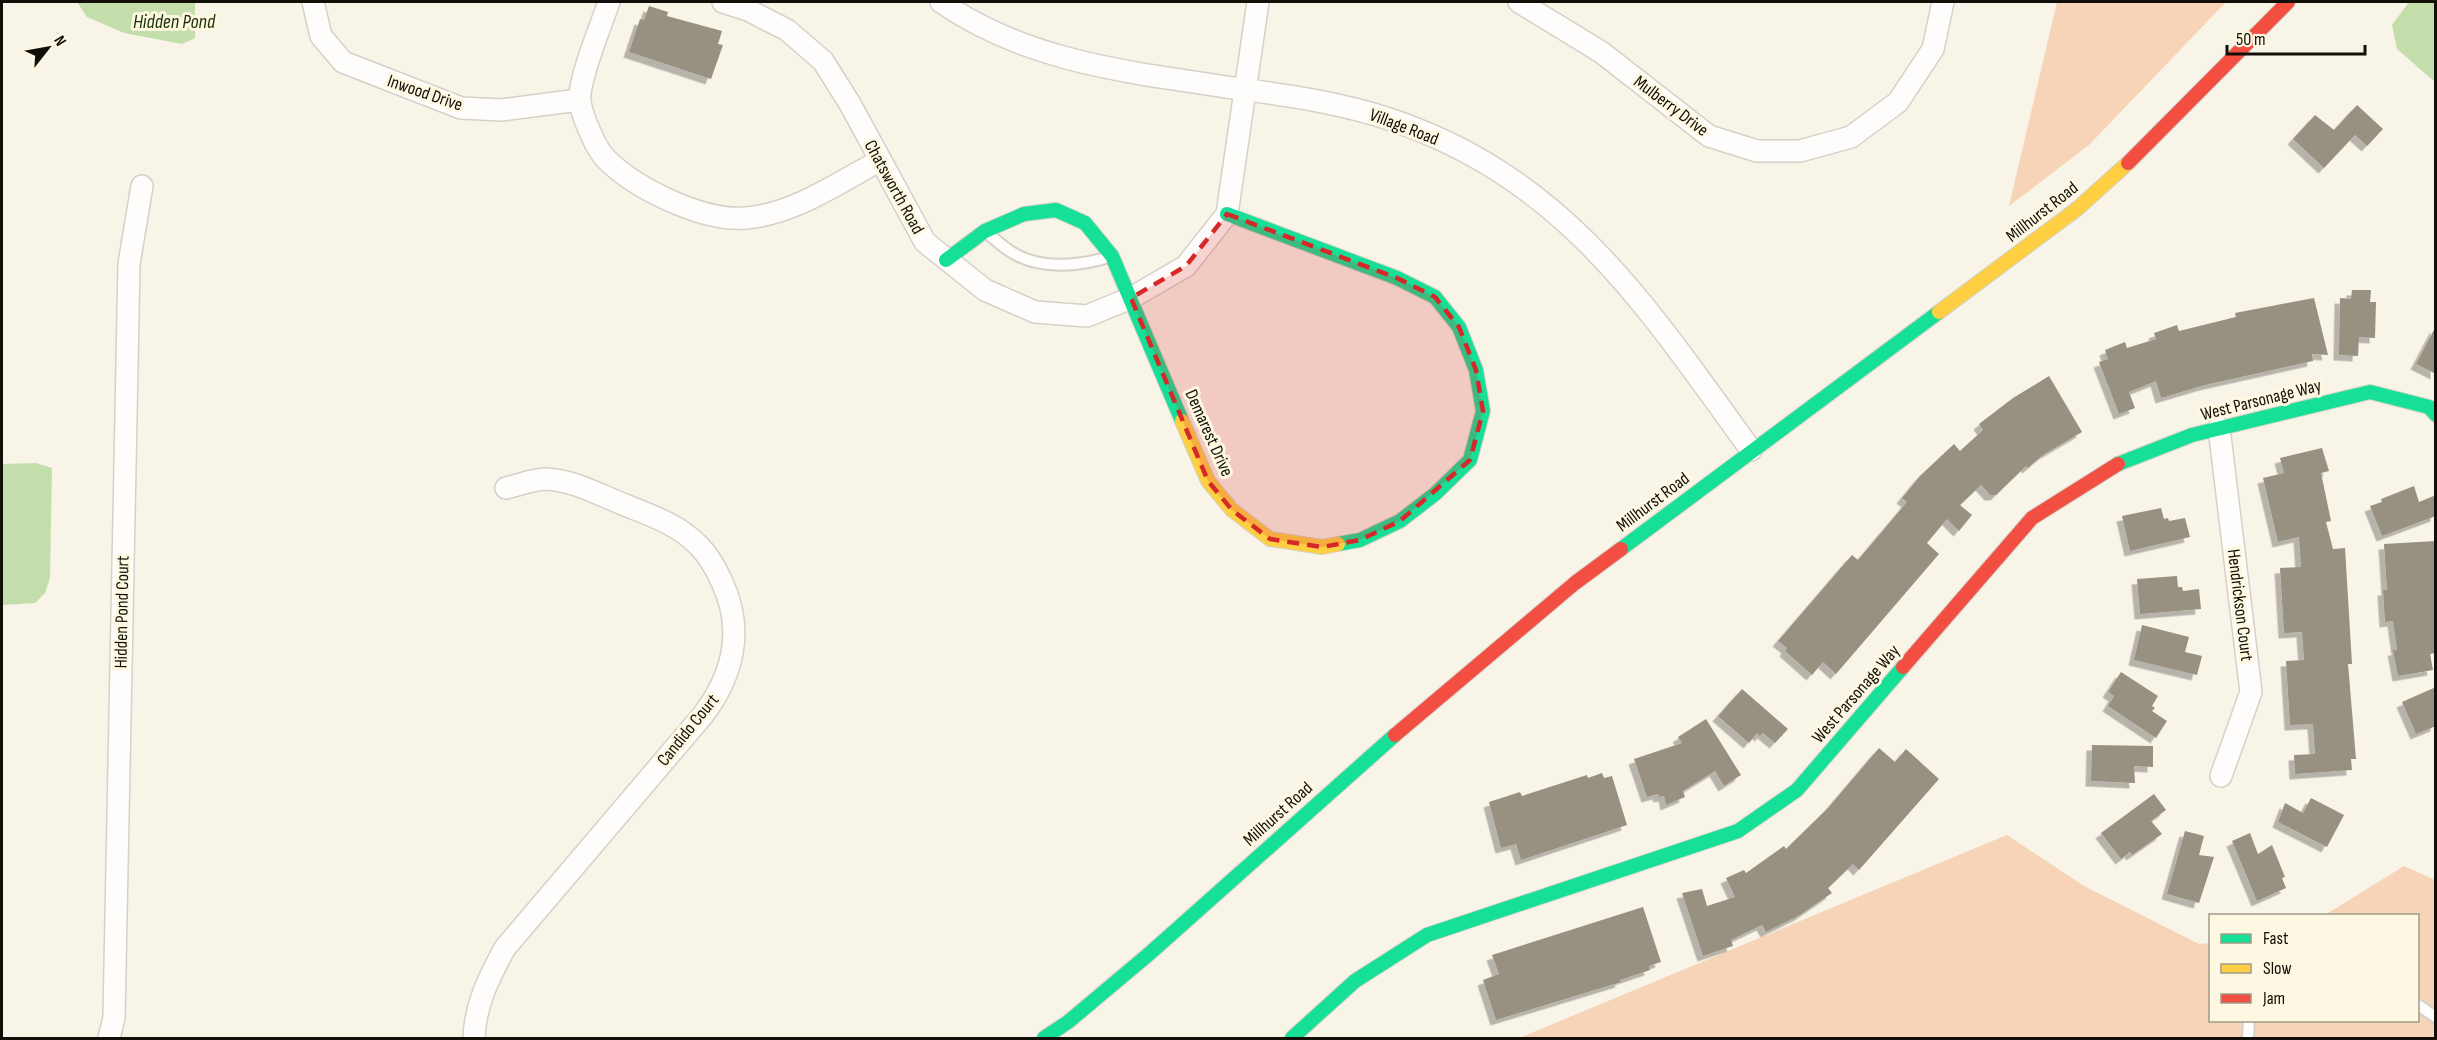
<svg xmlns="http://www.w3.org/2000/svg" width="2437" height="1040" font-family="'Sofia Sans Condensed',sans-serif">
  <style>
    .green { fill: #f7d4b7 }
    .water { fill: #c4deab }
    .building { fill: #989080; filter: url(#shadow) }
    .lines { fill: none; stroke-linecap: round; stroke-linejoin: round }
    .lane-casing { stroke: #d4d1c8; stroke-width: 14 }
    .street-casing { stroke: #d4d1c8; stroke-width: 24 }
    .fast-casing { stroke: #d4d1c8; stroke-width: 16 }
    .slow-casing { stroke: #d4d1c8; stroke-width: 16 }
    .jam-casing { stroke: #d4d1c8; stroke-width: 16 }
    .lane { stroke: #fefdfc; stroke-width: 10 }
    .street { stroke: #fefdfc; stroke-width: 21 }
    .fast { stroke: #16e098; stroke-width: 14 }
    .slow { stroke: #ffcf43; stroke-width: 14 }
    .jam { stroke: #f24e42; stroke-width: 14 }
    .marked { fill: #d62828; fill-opacity: 0.2; stroke: #d62828; stroke-width: 4.5; stroke-dasharray: 12 8; stroke-linejoin: round }
    .labels { text-anchor: middle; dominant-baseline: central; stroke-width: 6; stroke-linejoin: round; paint-order: stroke }
    .street-label { font-size: 18px; fill: #110f07; stroke: #fef8e2 }
    .water-label { font-size: 20px; font-style: italic; fill: #193000; stroke: #fef8e2 }
  </style>
  <defs>
    <filter id="shadow"><feDropShadow dx="-5.5" dy="5.5" stdDeviation="0" flood-color="#0004"/></filter>
  </defs>
  <rect width="100%" height="100%" fill="#f8f4e8"/>
  <g class="green">
    <path d="M 2057,2 L 2226,2 L 2089,145 L 2009,206 Z"/>
    <path d="M 2007,835 L 2084,886 L 2199,944 L 2210,943 L 2210,1020 L 2418,1020 L 2418,916 L 2325,915 L 2404,866 L 2435,880 L 2435,1038 L 1519,1038 Z"/>
  </g>
  <g class="water">
    <path d="M 77,2 L 195,2 L 195,38 L 182,44 L 124,33 L 87,17 Z"/>
    <path d="M 2409,2 L 2435,2 L 2435,82 L 2397,49 L 2392,25 Z"/>
    <path d="M 36,463 L 52,468 L 50,578 L 45,593 L 35,603 L 2,605 L 2,464 Z"/>
  </g>
  <g class="building">
    <path d="M 649,6 L 668,12 L 667,16 L 722,31 L 718,44 L 723,45 L 711,79 L 629,52 L 640,19 L 644,20 Z"/>
    <path d="M 2357,105 L 2383,129 L 2367,146 L 2355,135 L 2324,168 L 2293,139 L 2315,115 L 2334,130 Z"/>
    <path d="M 2352,290 L 2371,290 L 2370,302 L 2376,302 L 2375,338 L 2359,337 L 2358,356 L 2339,355 L 2340,298 L 2351,299 Z"/>
    <path d="M 2314,298 L 2328,355 L 2312,354 L 2313,361 L 2205,385 L 2161,398 L 2156,381 L 2129,392 L 2135,408 L 2119,414 L 2099,362 L 2108,359 L 2105,350 L 2125,342 L 2127,348 L 2156,339 L 2154,333 L 2177,325 L 2179,331 L 2236,317 L 2235,313 Z"/>
    <path d="M 2436,326 L 2436,374 L 2416,364 Z"/>
    <path d="M 2049,376 L 2082,432 L 2043,455 L 2028,468 L 2026,466 L 1996,495 L 1990,495 L 1981,485 L 1960,505 L 1972,515 L 1959,531 L 1947,519 L 1927,543 L 1939,554 L 1836,674 L 1823,662 L 1812,675 L 1785,651 L 1787,648 L 1778,641 L 1852,555 L 1858,560 L 1907,502 L 1902,498 L 1920,476 L 1954,444 L 1960,451 L 1983,430 L 1979,424 L 2013,398 Z"/>
    <path d="M 2322,448 L 2329,471 L 2321,473 L 2331,521 L 2326,522 L 2333,549 L 2345,548 L 2352,664 L 2348,664 L 2356,759 L 2351,759 L 2352,770 L 2295,774 L 2294,755 L 2315,754 L 2313,724 L 2290,725 L 2286,661 L 2304,660 L 2302,632 L 2284,633 L 2280,568 L 2301,567 L 2299,537 L 2278,542 L 2263,478 L 2284,473 L 2280,458 Z"/>
    <path d="M 2414,486 L 2419,502 L 2436,495 L 2436,516 L 2382,536 L 2370,506 L 2382,502 L 2381,499 Z"/>
    <path d="M 2161,508 L 2164,519 L 2168,518 L 2169,521 L 2185,518 L 2190,537 L 2130,551 L 2122,516 Z"/>
    <path d="M 2436,541 L 2436,653 L 2430,654 L 2433,670 L 2398,676 L 2393,650 L 2397,650 L 2393,621 L 2385,622 L 2383,590 L 2387,590 L 2384,544 Z"/>
    <path d="M 2177,576 L 2178,587 L 2182,587 L 2183,591 L 2199,589 L 2201,609 L 2140,614 L 2137,579 Z"/>
    <path d="M 2142,625 L 2189,637 L 2185,652 L 2202,656 L 2197,675 L 2134,660 Z"/>
    <path d="M 2121,672 L 2158,696 L 2152,706 L 2155,708 L 2152,711 L 2167,721 L 2156,738 L 2108,706 L 2114,696 L 2108,692 Z"/>
    <path d="M 2436,687 L 2436,726 L 2416,734 L 2402,702 Z"/>
    <path d="M 1742,689 L 1788,729 L 1775,743 L 1763,733 L 1760,736 L 1757,733 L 1749,743 L 1718,716 Z"/>
    <path d="M 1706,719 L 1741,775 L 1724,786 L 1715,771 L 1683,791 L 1685,797 L 1666,805 L 1664,796 L 1659,797 L 1658,794 L 1647,797 L 1634,759 L 1682,743 L 1678,737 Z"/>
    <path d="M 2092,745 L 2153,746 L 2153,767 L 2134,766 L 2135,783 L 2091,781 Z"/>
    <path d="M 1879,748 L 1895,762 L 1906,749 L 1939,779 L 1859,870 L 1853,864 L 1828,888 L 1832,893 L 1800,915 L 1766,932 L 1762,925 L 1731,940 L 1733,946 L 1703,956 L 1682,893 L 1702,889 L 1707,906 L 1735,897 L 1726,878 L 1744,870 L 1746,873 L 1784,846 L 1786,849 L 1828,808 Z"/>
    <path d="M 1602,773 L 1604,778 L 1612,776 L 1627,825 L 1521,860 L 1516,844 L 1501,848 L 1489,802 L 1520,792 L 1522,796 L 1587,775 L 1588,778 Z"/>
    <path d="M 2154,794 L 2166,810 L 2151,821 L 2162,834 L 2132,855 L 2130,852 L 2121,859 L 2101,833 Z"/>
    <path d="M 2311,798 L 2344,815 L 2327,847 L 2278,822 L 2285,803 L 2303,813 Z"/>
    <path d="M 2185,831 L 2204,836 L 2199,855 L 2214,857 L 2199,903 L 2167,894 Z"/>
    <path d="M 2250,833 L 2258,854 L 2272,845 L 2285,877 L 2282,878 L 2286,888 L 2257,901 L 2232,841 Z"/>
    <path d="M 1643,907 L 1661,962 L 1649,966 L 1650,970 L 1620,980 L 1621,982 L 1496,1020 L 1483,980 L 1499,974 L 1492,955 Z"/>
  </g>
  <g class="lines">
    <defs>
      <g id="lane">
        <path d="M 987,233 C 995,239 1004,248 1013,253 C 1041,270 1079,266 1109,257"/>
        <path d="M 2418,1005 L 2436,1017"/>
        <path d="M 2248,1038 L 2249,1020"/>
      </g>
      <g id="street">
        <path d="M 313,2 L 321,36 L 343,62 L 461,108 L 501,110 L 579,100"/>
        <path d="M 609,2 C 602,23 577,82 580,102 C 582,116 596,149 606,159 C 636,189 704,222 746,218 C 794,214 838,183 879,161"/>
        <path d="M 723,2 L 748,10 L 787,30 L 823,61 L 850,104 L 925,242 L 985,290 L 1035,312 L 1087,316 L 1131,298 L 1186,266 L 1227,214 L 1258,2"/>
        <path d="M 941,2 C 1030,64 1137,73 1241,89 C 1291,96 1341,103 1389,119 C 1566,178 1647,307 1751,450"/>
        <path d="M 1519,2 L 1601,52 L 1709,136 L 1757,151 L 1800,151 L 1851,137 L 1898,102 L 1933,49 L 1943,2"/>
        <path d="M 2219,428 L 2251,692 L 2221,776"/>
        <path d="M 109,1038 L 114,1018 L 129,264 L 142,186"/>
        <path d="M 474,1038 C 475,1005 489,977 505,948 L 703,715 C 734,674 744,629 722,582 C 716,569 708,554 697,544 C 677,524 650,515 625,505 C 600,495 573,480 546,479 C 534,479 519,485 506,488"/>
      </g>
      <g id="fast">
        <path d="M 1227,214 L 1397,278 L 1435,297 L 1459,327 L 1476,370 L 1483,411 L 1470,460 L 1435,494 L 1400,521 L 1360,540 L 1338,544"/>
        <path d="M 946,260 L 985,231 L 1024,214 L 1056,210 L 1085,223 L 1112,256 L 1182,421"/>
        <path d="M 2118,464 L 2192,435 L 2370,392 L 2429,407 L 2436,415"/>
        <path d="M 1621,549 L 1939,312"/>
        <path d="M 1044,1038 L 1068,1022 L 1149,954 L 1395,735"/>
        <path d="M 1292,1038 L 1355,981 L 1427,935 L 1738,831 L 1797,790 L 1903,667"/>
      </g>
      <g id="slow">
        <path d="M 1939,312 L 2077,209 L 2128,163"/>
        <path d="M 1182,421 L 1208,481 L 1232,510 L 1270,539 L 1322,547 L 1338,544"/>
      </g>
      <g id="jam">
        <path d="M 2128,163 L 2288,2"/>
        <path d="M 1903,667 L 2032,518 L 2118,464"/>
        <path d="M 1395,735 L 1575,583 L 1621,549"/>
      </g>
    </defs>
    <use href="#lane" class="lane-casing"/>
    <use href="#street" class="street-casing"/>
    <use href="#fast" class="fast-casing"/>
    <use href="#slow" class="slow-casing"/>
    <use href="#jam" class="jam-casing"/>
    <use href="#lane" class="lane"/>
    <use href="#street" class="street"/>
    <use href="#fast" class="fast"/>
    <use href="#slow" class="slow"/>
    <use href="#jam" class="jam"/>
  </g>
  <path class="marked" d="M 1227,214 L 1397,278 L 1435,297 L 1459,327 L 1476,370 L 1483,411 L 1470,460 L 1400,521 L 1360,540 L 1322,547 L 1270,539 L 1232,510 L 1208,481 L 1131,298 L 1186,266 Z"/>
  <g class="labels">
    <g class="street-label">
      <text transform="translate(425 93) rotate(19)">Inwood Drive</text>
      <text transform="translate(1671 106) rotate(37)">Mulberry Drive</text>
      <text transform="translate(1404 127) rotate(21)">Village Road</text>
      <text transform="translate(894 187) rotate(61)">Chatsworth Road</text>
      <text transform="translate(2042 212) rotate(-38)">Millhurst Road</text>
      <text transform="translate(2261 400) rotate(-14)">West Parsonage Way</text>
      <text transform="translate(1209 433) rotate(66)">Demarest Drive</text>
      <text transform="translate(1653 502) rotate(-37)">Millhurst Road</text>
      <text transform="translate(2240 605) rotate(83)">Hendrickson Court</text>
      <text transform="translate(122 612) rotate(-89)">Hidden Pond Court</text>
      <text transform="translate(1856 694) rotate(-49)">West Parsonage Way</text>
      <text transform="translate(688 730) rotate(-51)">Candido Court</text>
      <text transform="translate(1278 814) rotate(-42)">Millhurst Road</text>
    </g>
    <g class="water-label">
      <text x="174" y="22">Hidden Pond</text>
    </g>
  </g>
  <rect width="2437" height="1040" fill="none" stroke="#110f07" stroke-width="6"/>
  <rect x="2209" y="914" width="210" height="108" fill="#fef8e2" stroke="#9f9b8a" stroke-width="1.5"/>
  <rect x="2221" y="934" width="30" height="9" fill="#16e098" stroke="#9f9b8a" stroke-width="1.5"/>
  <text x="2263" y="944" font-size="18" fill="#110f07">Fast</text>
  <rect x="2221" y="964" width="30" height="9" fill="#ffcf43" stroke="#9f9b8a" stroke-width="1.5"/>
  <text x="2263" y="974" font-size="18" fill="#110f07">Slow</text>
  <rect x="2221" y="994" width="30" height="9" fill="#f24e42" stroke="#9f9b8a" stroke-width="1.5"/>
  <text x="2263" y="1004" font-size="18" fill="#110f07">Jam</text>
  <g transform="translate(48 48) rotate(59)" stroke="#fef8e2" stroke-width="4.5" paint-order="stroke">
  <path d="M0-4.5L10 22L0 15L-10 22Z" fill="#110f07"/>
  <text y="-9" font-size="16" font-weight="bold" text-anchor="middle" fill="#110f07">N</text>
  </g>
  <path d="M2227 45v9h138v-9" fill="none" stroke="#110f07" stroke-width="3"/>
  <text x="2236" y="45" font-size="18" fill="#110f07" stroke="#fef8e2" stroke-width="4.5" paint-order="stroke">50 m</text>
</svg>
